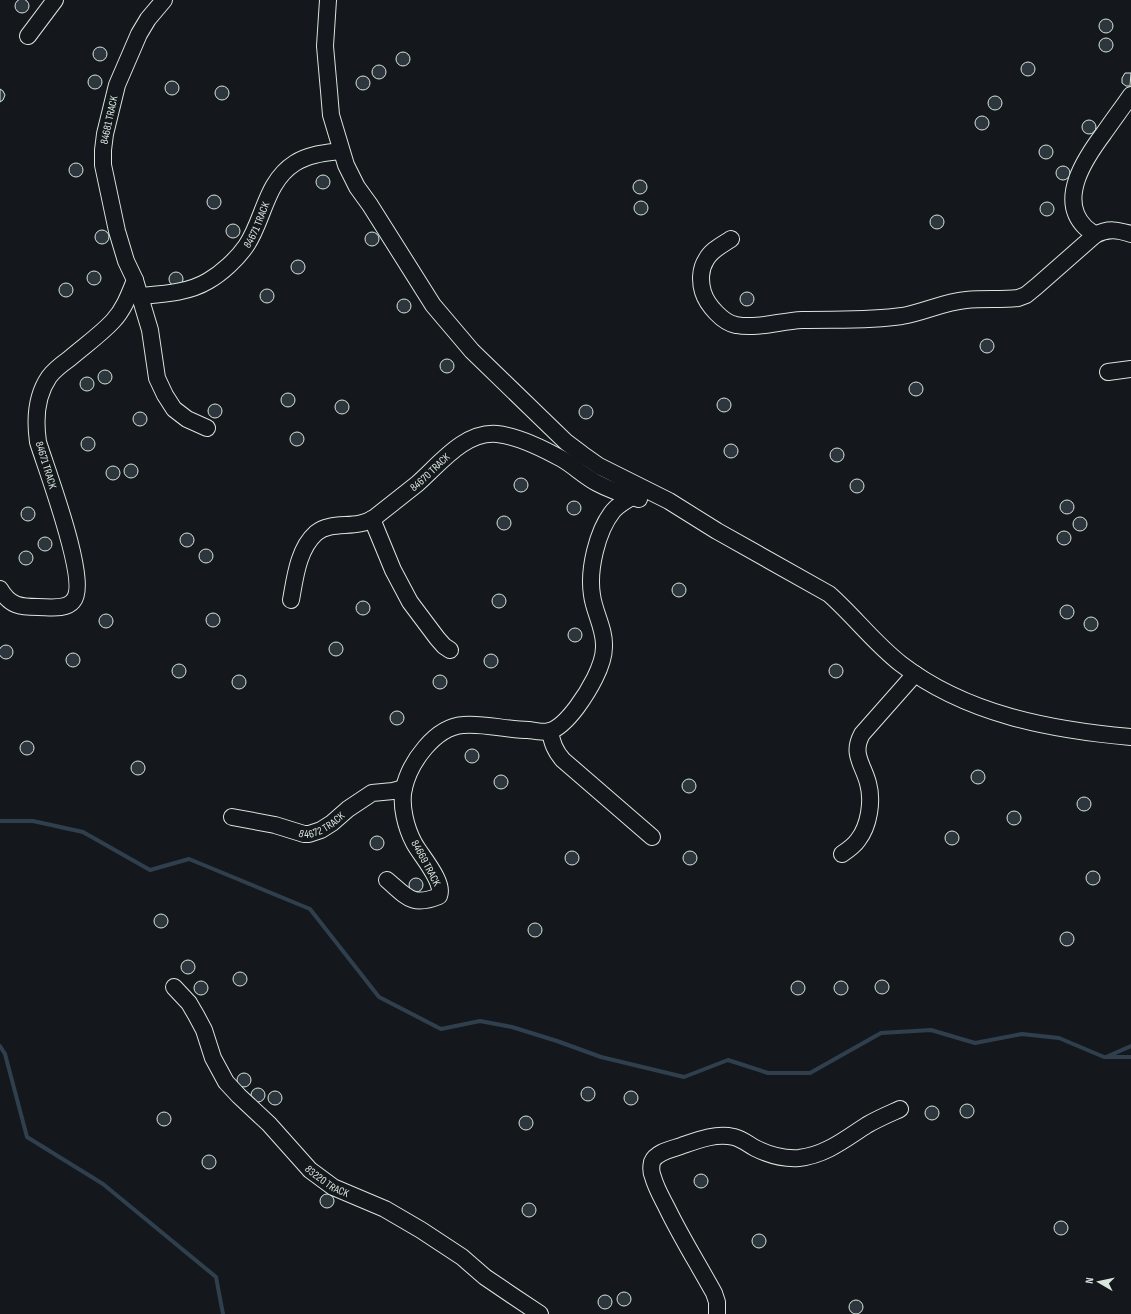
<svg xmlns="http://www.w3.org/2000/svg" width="1131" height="1314" font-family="'Sofia Sans Condensed',sans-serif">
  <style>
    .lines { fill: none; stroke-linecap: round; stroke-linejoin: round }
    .stream { stroke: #2f3f4d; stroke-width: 4 }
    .building { fill: #2c363c; stroke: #d8e6dc }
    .minor-casing { stroke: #d8e6dc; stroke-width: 18 }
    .minor { stroke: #14181c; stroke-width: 16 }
    .labels { text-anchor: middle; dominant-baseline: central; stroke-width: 3; stroke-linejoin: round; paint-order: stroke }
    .street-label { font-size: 11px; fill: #d8e6dc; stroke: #14181c }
  </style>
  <rect width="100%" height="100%" fill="#14181c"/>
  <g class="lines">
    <g class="stream">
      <path d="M 0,821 L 33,821 L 83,832 L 150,870 L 189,859 L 310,909 L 379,997 L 441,1029 L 480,1021 L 512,1027 L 557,1041 L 601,1057 L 684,1077 L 728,1060 L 768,1073 L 810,1073 L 881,1033 L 931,1030 L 975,1043 L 1022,1034 L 1059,1038 L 1104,1057 L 1131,1057"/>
      <path d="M 0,1046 L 5,1054 L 27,1137 L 103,1184 L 216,1277 L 223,1314"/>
      <path d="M 1106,1057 L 1131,1046"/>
    </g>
  </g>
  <g class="building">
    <circle cx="22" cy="6" r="7"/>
    <circle cx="1106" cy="26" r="7"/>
    <circle cx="1106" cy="45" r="7"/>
    <circle cx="100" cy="54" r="7"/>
    <circle cx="403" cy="59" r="7"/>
    <circle cx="1028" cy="69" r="7"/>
    <circle cx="379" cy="72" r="7"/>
    <path d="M 1125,73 L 1131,73 L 1130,86 L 1126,86 L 1122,83 L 1122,78 Z"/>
    <circle cx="95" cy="82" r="7"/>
    <circle cx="363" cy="83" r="7"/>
    <circle cx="172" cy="88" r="7"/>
    <circle cx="222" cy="93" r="7"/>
    <path d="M 0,89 L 3,91 L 5,95 L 3,100 L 0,102 Z"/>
    <circle cx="995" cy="103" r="7"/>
    <circle cx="982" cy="123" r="7"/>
    <circle cx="1089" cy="127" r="7"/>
    <circle cx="1046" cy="152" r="7"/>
    <circle cx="76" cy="170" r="7"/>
    <circle cx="1063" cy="173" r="7"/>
    <circle cx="323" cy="182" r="7"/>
    <circle cx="640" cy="187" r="7"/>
    <circle cx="214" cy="202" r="7"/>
    <circle cx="641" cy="208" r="7"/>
    <circle cx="1047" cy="209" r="7"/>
    <circle cx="937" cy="222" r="7"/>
    <circle cx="233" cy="231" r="7"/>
    <circle cx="102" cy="237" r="7"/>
    <circle cx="372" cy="239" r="7"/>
    <circle cx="298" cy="267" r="7"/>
    <circle cx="94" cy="278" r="7"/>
    <circle cx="176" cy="279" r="7"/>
    <circle cx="66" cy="290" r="7"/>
    <circle cx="267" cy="296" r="7"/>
    <circle cx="747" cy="299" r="7"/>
    <circle cx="404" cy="306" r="7"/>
    <circle cx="987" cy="346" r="7"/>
    <circle cx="447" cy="366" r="7"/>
    <circle cx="105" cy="377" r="7"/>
    <circle cx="87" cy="384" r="7"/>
    <circle cx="916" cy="389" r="7"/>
    <circle cx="288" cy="400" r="7"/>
    <circle cx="724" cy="405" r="7"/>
    <circle cx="342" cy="407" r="7"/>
    <circle cx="215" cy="411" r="7"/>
    <circle cx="586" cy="412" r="7"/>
    <circle cx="140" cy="419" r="7"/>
    <circle cx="297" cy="439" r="7"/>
    <circle cx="88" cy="444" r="7"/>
    <circle cx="731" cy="451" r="7"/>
    <circle cx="837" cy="455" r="7"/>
    <circle cx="131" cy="471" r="7"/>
    <circle cx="113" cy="473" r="7"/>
    <circle cx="521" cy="485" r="7"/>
    <circle cx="857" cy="486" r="7"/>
    <circle cx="1067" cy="507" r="7"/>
    <circle cx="574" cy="508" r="7"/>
    <circle cx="28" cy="514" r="7"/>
    <circle cx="504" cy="523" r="7"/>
    <circle cx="1080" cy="524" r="7"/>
    <circle cx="1064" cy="538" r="7"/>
    <circle cx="187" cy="540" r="7"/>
    <circle cx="45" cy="544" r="7"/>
    <circle cx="206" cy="556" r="7"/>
    <circle cx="26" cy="558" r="7"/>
    <circle cx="679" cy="590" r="7"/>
    <circle cx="499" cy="601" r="7"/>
    <circle cx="363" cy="608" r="7"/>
    <circle cx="1067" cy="612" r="7"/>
    <circle cx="213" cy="620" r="7"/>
    <circle cx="106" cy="621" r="7"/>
    <circle cx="1091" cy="624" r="7"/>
    <circle cx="575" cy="635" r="7"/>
    <circle cx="336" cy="649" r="7"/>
    <circle cx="6" cy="652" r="7"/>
    <circle cx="73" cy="660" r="7"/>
    <circle cx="491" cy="661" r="7"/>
    <circle cx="836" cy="671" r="7"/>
    <circle cx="179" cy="671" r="7"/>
    <circle cx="440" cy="682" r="7"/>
    <circle cx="239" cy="682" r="7"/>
    <circle cx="397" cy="718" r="7"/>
    <circle cx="27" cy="748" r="7"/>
    <circle cx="472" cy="756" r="7"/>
    <circle cx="138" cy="768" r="7"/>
    <circle cx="978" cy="777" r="7"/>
    <circle cx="501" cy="782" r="7"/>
    <circle cx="689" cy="786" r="7"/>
    <circle cx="1084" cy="804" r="7"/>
    <circle cx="1014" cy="818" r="7"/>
    <circle cx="952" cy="838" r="7"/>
    <circle cx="377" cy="843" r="7"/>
    <circle cx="572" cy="858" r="7"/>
    <circle cx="690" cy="858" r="7"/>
    <circle cx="1093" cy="878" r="7"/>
    <circle cx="416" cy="885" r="7"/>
    <circle cx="161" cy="921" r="7"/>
    <circle cx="535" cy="930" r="7"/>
    <circle cx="1067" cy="939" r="7"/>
    <circle cx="188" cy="967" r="7"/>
    <circle cx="240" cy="979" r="7"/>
    <circle cx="882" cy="987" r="7"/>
    <circle cx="201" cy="988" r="7"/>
    <circle cx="841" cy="988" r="7"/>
    <circle cx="798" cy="988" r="7"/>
    <circle cx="244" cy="1080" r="7"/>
    <circle cx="588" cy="1094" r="7"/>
    <circle cx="258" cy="1095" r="7"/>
    <circle cx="275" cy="1098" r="7"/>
    <circle cx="631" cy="1098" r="7"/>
    <circle cx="967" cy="1111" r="7"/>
    <circle cx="932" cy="1113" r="7"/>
    <circle cx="164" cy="1119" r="7"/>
    <circle cx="526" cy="1123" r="7"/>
    <circle cx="209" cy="1162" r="7"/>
    <circle cx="701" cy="1181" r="7"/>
    <circle cx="327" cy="1201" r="7"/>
    <circle cx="529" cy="1210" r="7"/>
    <circle cx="1061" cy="1228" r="7"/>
    <circle cx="759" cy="1241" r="7"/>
    <circle cx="624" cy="1299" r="7"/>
    <circle cx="605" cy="1302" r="7"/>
    <circle cx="856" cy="1307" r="7"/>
  </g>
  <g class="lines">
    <defs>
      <g id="minor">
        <path d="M 164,0 L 148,19 L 139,34 L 117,85 L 105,134 L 103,150 L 103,165 L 117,231 L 126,261 L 135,280 L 150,330 L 157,378 L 165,395 L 174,409 L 187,419 L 207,428"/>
        <path d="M 328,0 L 325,46 L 329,91 L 331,115 L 346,165 L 357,187 L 370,205 L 433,305 L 472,351 L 566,442 L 582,454 L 599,466 L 669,501 L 717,531 L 829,594 C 854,616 874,643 901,664 C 966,714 1050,730 1131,737"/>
        <path d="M 28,36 L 55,0"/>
        <path d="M 1095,235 C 1092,232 1088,230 1085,227 C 1057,199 1086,157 1104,133 C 1113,120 1122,108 1131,95"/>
        <path d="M 731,239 C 722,245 711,250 706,260 C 700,269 700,282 703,292 C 707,305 723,323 736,325 C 758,329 780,321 802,320 C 835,319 869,321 902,316 C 924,312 944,302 966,300 C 984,298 1001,300 1018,298 L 1026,295 L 1037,286 L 1095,235 C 1108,228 1118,230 1131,234"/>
        <path id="s1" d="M 140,296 C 163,294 188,293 208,281 C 222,273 237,259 246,246 C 264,220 265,182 295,163 C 309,154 325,153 341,151"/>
        <path d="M 1108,372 L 1131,369"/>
        <path d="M 372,519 L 393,570 L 410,602 L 437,638 L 444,646 L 450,650"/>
        <path d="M 0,589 C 10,606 20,607 38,607 C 49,607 66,610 73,601 C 90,583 46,468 38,442 C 35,421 36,396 49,377 C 54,370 62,364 69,359 C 84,346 100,335 113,321 C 124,309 129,295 135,280"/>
        <path id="s2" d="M 291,600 C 295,578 298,549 316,533 C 332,520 356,530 374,518 C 388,507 403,495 417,484 C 439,465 464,431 497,434 C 517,436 544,449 562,459 C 574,466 584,476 597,483 C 610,490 625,495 639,499"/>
        <path d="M 550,731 C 552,743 555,751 563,760 L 652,837"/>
        <path id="s3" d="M 232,817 L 275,825 L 304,834 L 309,834 L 321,830 L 332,823 L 348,809 L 372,793 L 393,791 L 404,788"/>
        <path d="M 842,854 C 848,850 854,846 858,840 C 869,826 873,801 868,783 C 863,764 851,754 862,734 L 915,674"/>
        <path d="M 387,880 C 407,897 412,907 439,896 C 445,882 421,856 414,843 C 406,828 400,805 404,788 C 410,762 435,727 463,725 C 484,723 507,730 529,730 C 535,731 544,733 550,731 C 560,728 571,715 577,707 C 588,692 604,666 604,647 C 605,629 594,612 592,595 C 588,570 597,531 613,511 C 618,505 625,501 632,497"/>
        <path id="s4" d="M 174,987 L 189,1003 L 196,1015 L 204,1030 L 213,1058 L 226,1082 L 239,1096 L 269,1124 L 310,1170 L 333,1187 L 385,1209 L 421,1230 L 462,1257 L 485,1277 L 513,1296 L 540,1314"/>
        <path d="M 717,1314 L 717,1302 L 714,1293 C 698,1264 681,1237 667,1208 C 662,1198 656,1188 653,1177 C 651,1173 651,1167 652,1162 C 656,1152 672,1149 681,1146 C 698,1140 715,1133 734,1137 C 742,1139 748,1144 755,1148 C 769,1155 784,1159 799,1158 C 826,1155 845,1139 867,1125 C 877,1119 889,1114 900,1109"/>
      </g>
    </defs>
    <use href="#minor" class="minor-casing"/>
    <use href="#minor" class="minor"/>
  </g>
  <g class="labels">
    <g class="street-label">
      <text transform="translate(109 120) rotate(-78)">84681 TRACK</text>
      <text stroke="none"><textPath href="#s1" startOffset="146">84671 TRACK</textPath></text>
      <text transform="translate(46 465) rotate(73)">84671 TRACK</text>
      <text stroke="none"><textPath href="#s2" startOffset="206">84670 TRACK</textPath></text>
      <text stroke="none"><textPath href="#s3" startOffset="94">84672 TRACK</textPath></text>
      <text transform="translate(426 863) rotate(62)">84669 TRACK</text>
      <text stroke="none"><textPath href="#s4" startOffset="252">83220 TRACK</textPath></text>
    </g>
  </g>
  <g transform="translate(1099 1282) rotate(279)" stroke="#14181c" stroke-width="3" paint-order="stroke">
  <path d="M0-3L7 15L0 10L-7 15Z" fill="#d8e6dc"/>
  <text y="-6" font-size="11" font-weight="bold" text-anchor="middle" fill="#d8e6dc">N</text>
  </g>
</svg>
